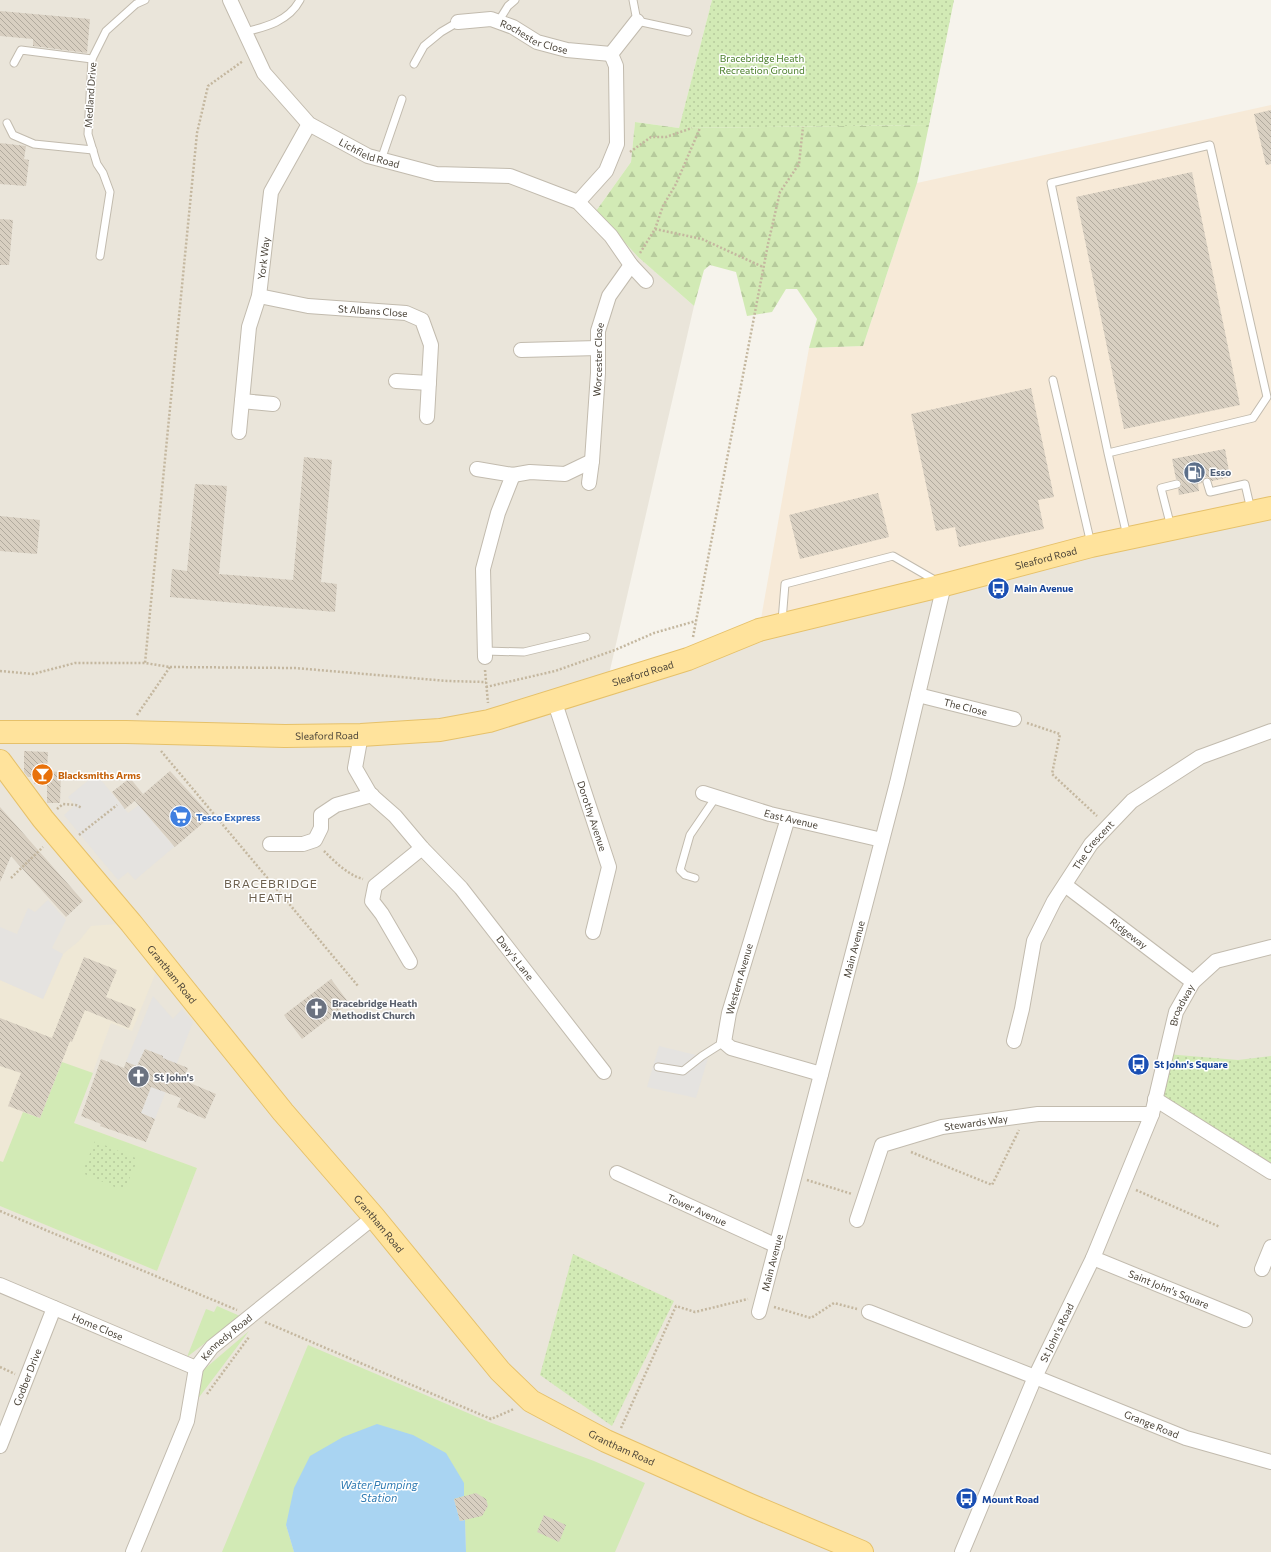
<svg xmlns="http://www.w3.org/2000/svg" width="1271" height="1552" font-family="Commissioner,sans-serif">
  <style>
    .residential { fill: #eae5da }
    .commercial { fill: #f7ead8 }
    .education { fill: #efe8d6 }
    .grass { fill: #d2eab5 }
    .forest { fill: url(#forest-firs) }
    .park { fill: url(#park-dots) }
    .parking { fill: #e5e3e0 }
    .water { fill: #a9d4f2 }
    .building { fill: url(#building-back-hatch) }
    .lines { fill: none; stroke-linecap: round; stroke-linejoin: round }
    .service-casing { stroke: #c2bbae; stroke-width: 9 }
    .minor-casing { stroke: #c2bbae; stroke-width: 16 }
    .primary-casing { stroke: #e6c16a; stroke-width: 24 }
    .path { stroke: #c4b79f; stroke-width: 2.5; stroke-dasharray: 2 2; stroke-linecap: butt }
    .service { stroke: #fff; stroke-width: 7 }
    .minor { stroke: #fff; stroke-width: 14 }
    .primary { stroke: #ffe39c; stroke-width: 22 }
    .labels { text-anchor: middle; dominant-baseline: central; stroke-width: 3; stroke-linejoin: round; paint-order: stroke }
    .street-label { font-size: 10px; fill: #4b4439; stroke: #fff }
    .park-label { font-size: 10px; fill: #4a7f2a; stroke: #fff }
    .service-label { font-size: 10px; font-weight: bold; fill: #4e5e75; stroke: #fff; text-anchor: start }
    .transit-label { font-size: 10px; font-weight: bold; fill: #164399; stroke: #fff; text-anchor: start }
    .food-label { font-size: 10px; font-weight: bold; fill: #c56008; stroke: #fff; text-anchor: start }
    .shop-label { font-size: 10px; font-weight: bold; fill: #366cbe; stroke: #fff; text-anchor: start }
    .worship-label { font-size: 10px; font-weight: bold; fill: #5b616d; stroke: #fff; text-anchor: start }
    .water-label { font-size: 11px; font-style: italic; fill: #2e7ab2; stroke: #fff }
    .quarter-label { font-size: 12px; letter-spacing: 1px; fill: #6e6250; stroke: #fff }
  </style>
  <defs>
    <pattern id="forest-firs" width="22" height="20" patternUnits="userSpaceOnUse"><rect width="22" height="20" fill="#d2eab5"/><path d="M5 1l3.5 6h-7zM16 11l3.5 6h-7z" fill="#b6ca9c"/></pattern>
    <pattern id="park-dots" width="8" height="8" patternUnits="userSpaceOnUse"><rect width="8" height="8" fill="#d2eab5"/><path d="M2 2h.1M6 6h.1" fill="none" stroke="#b6ca9c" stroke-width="1.8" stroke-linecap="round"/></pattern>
    <pattern id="building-back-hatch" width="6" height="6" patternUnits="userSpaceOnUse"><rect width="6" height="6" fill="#d8cfc1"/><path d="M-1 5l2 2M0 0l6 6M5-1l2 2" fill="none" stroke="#b1aa9e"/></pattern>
  </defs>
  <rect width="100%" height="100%" fill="#f6f3ec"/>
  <path class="residential" d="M 0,0 L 712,0 L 679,128 L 635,122 L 631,162 L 596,211 L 638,257 L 694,306 L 607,683 L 688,659 L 1271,508 L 1271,1552 L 0,1552 Z"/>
  <path class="commercial" d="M 1271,105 L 1271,508 L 759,630 L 809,348 L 863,346 L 917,183 Z"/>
  <path class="education" d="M 131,923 L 161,960 L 132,1031 L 111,1023 L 74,1123 L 197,1168 L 157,1271 L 0,1206 L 0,980 L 43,999 L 63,954 L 79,941 L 91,926 Z"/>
  <g class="grass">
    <path d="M 62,1062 L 93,1073 L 74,1123 L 197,1168 L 157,1271 L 0,1206 L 0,1161 L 3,1162 L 23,1112 L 40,1118 Z"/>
    <path d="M 217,1306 L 240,1316 L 187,1357 L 206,1309 L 214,1312 Z"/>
    <path d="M 249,1331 L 197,1400 L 201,1372 Z"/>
    <path d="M 308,1345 L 489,1422 L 594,1461 L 645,1483 L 615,1552 L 466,1552 L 465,1520 L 460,1521 L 454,1499 L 286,1525 L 294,1552 L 222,1552 Z"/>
  </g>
  <path class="forest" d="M 635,122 L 679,128 L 929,125 L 917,183 L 863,346 L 809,348 L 817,319 L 797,289 L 786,289 L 772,312 L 747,316 L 736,272 L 710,265 L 704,270 L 694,306 L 638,257 L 596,211 L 631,162 Z"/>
  <g class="park">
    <path d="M 712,0 L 954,0 L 929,125 L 679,128 Z"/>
    <path d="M 1166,1054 L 1238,1060 L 1271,1056 L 1271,1172 L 1155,1099 Z"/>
    <path d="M 95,1141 L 138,1159 L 124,1191 L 82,1173 Z"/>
    <path d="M 573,1254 L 674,1301 L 612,1426 L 540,1375 Z"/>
  </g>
  <g class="parking">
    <path d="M 96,774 L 128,813 L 139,805 L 174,847 L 135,880 L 128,872 L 118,880 L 64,815 L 75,805 L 68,797 Z"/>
    <path d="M 48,900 L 66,920 L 52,948 L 63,954 L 43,999 L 0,980 L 0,927 L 17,934 L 28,908 L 35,912 Z"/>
    <path d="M 153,996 L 173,1019 L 182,1009 L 193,1022 L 155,1119 L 141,1113 L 163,1056 L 145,1049 L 137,1066 L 126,1062 Z"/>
    <path d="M 659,1046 L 708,1058 L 696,1098 L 647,1087 Z"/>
  </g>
  <path class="water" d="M 377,1424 L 413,1435 L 446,1453 L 464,1483 L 464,1496 L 454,1499 L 460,1521 L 465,1520 L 466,1552 L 294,1552 L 286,1525 L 294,1488 L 310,1456 L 343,1437 Z"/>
  <g class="building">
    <path d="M 0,11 L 90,19 L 87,53 L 33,46 L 33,39 L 0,36 Z"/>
    <path d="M 1271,110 L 1271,164 L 1266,165 L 1254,114 Z"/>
    <path d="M 0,143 L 26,146 L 24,159 L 29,160 L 26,186 L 0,184 Z"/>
    <path d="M 1192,172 L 1240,405 L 1124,429 L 1076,197 Z"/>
    <path d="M 0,219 L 13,220 L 9,265 L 0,265 Z"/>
    <path d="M 1031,388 L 1054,497 L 1038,500 L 1044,529 L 959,547 L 955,527 L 936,531 L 911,414 Z"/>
    <path d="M 1225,449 L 1230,477 L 1212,481 L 1209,477 L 1205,477 L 1202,483 L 1198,484 L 1199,491 L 1179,495 L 1178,489 L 1181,487 L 1182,483 L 1180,480 L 1176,479 L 1172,459 Z"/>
    <path d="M 304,457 L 332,460 L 321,582 L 337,584 L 335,612 L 170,597 L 172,569 L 187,571 L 195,484 L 227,486 L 219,574 L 293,580 Z"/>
    <path d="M 878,493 L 889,537 L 800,559 L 789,515 Z"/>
    <path d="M 0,516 L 40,520 L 37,554 L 0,551 Z"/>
    <path d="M 24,751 L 48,752 L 47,771 L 61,772 L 60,803 L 47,803 L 47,785 L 34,784 L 34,777 L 28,777 L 24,772 Z"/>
    <path d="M 170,771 L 211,816 L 175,847 L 135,801 Z"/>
    <path d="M 130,778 L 143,794 L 125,809 L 112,792 Z"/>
    <path d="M 0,807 L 83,901 L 66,917 L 11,856 L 0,882 Z"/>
    <path d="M 84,957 L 117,970 L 106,997 L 136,1009 L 129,1028 L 85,1010 L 72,1042 L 70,1041 L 40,1118 L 8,1106 L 21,1073 L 0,1066 L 0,1018 L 52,1038 Z"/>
    <path d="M 331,979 L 349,1003 L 302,1039 L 284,1015 Z"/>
    <path d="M 145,1049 L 163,1056 L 163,1058 L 188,1068 L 183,1080 L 216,1094 L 205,1119 L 177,1107 L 181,1098 L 151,1087 L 141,1113 L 155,1119 L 146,1142 L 100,1126 L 101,1124 L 81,1116 L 101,1059 L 124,1068 L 126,1062 L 137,1066 Z"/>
    <path d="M 476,1493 L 486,1499 L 488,1506 L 482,1516 L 460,1521 L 454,1499 Z"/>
    <path d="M 544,1515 L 566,1525 L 559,1542 L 537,1532 Z"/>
  </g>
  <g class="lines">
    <defs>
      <g id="service">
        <path d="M 633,0 L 637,21 L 688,32"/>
        <path d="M 498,22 L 508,6 L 515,0"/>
        <path d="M 245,32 C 266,27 289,21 300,0"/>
        <path d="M 14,63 L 21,50 L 92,59"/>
        <path d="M 414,64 L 424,46 L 441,32 L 458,22"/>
        <path d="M 7,123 L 13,135 L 34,144 L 93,150"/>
        <path d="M 381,160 L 402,99"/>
        <path d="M 100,256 L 110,192 L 103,173 L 97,164 L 88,134 L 92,59 L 106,31 L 136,4 L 145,0"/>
        <path d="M 1053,380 L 1091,544"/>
        <path d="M 1108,453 L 1253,418 L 1267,397 L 1210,145 L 1051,183 L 1108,453 L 1127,536"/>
        <path d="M 1207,482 L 1210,492 L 1245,484 L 1251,510"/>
        <path d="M 1171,527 L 1161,488 L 1177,484"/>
        <path d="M 782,621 L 785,584 L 893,556 L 938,582"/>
        <path d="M 485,651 L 524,652 L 586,637"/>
        <path d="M 695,878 L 685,875 L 680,870 L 690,835 L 716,797"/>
        <path d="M 658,1067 L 683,1071 L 702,1056 L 724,1042"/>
      </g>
      <g id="minor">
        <path id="s1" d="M 230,0 L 264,73 L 309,124 L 368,156 L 436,174 L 510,176 L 578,202 L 611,236 L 631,265 L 646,281"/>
        <path id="s2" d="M 458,22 L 491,19 L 513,27 L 537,42 L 567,50 L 611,54"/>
        <path d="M 578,202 L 606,171 L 617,144 L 616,66 L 611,54 L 637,21"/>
        <path id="s3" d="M 259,296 L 308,306 L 406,313 L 422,320 L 431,345 L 427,417"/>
        <path d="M 521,350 L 598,348"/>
        <path d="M 396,381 L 429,383"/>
        <path d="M 242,401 L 273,404"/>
        <path id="s4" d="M 239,432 L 249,327 L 259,296 L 271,192 L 309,124"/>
        <path d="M 477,469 L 513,475 L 530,472 L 565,474 L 592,461"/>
        <path id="s5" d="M 589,483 L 592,461 L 598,373 L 598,331 L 609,296 L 631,265"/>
        <path d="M 485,657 L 483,569 L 498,513 L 513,475"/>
        <path id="s6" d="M 918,695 L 1014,719"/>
        <path id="s7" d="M 554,700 L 609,867 L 593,932"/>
        <path id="s8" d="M 361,735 L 355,768 L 370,794 L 395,816 L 422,848 L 461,888 L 604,1072"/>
        <path id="s9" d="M 703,793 L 770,814 L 882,840"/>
        <path d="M 788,818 L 729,1013 L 724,1042 L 731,1048 L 821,1074"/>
        <path d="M 270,844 L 303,844 L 315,840 L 321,828 L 321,815 L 336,805 L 372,795"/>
        <path id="s10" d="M 1065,885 L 1193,982"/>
        <path d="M 410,962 L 382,914 L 372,901 L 375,886 L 422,848"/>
        <path id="s11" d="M 1014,1041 L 1022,1009 L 1034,941 L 1054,901 L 1091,844 L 1132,801 L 1200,757 L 1271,731"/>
        <path d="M 1155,1099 L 1271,1172"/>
        <path id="s12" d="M 617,1173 L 777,1246"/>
        <path id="s13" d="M 857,1220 L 882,1145 L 942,1127 L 1038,1114 L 1152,1114"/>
        <path id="s14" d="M 1093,1258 L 1245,1320"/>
        <path d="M 1262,1269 L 1271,1247"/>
        <path id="s15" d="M 0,1285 L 196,1368"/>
        <path id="s16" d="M 759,1312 L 897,783 L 944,585"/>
        <path id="s17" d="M 869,1312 L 1035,1377 L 1186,1438 L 1271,1462"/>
        <path id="s18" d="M 0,1446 L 54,1308"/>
        <path id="s19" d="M 133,1552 L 187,1421 L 196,1368 L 212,1347 L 374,1217"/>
        <path id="s20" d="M 962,1552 L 1035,1377 L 1093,1258 L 1152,1114 L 1176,1012 L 1193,982 L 1216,961 L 1271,947"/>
      </g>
      <g id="primary">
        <path id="s21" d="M 0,732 L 126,732 L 285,736 L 361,735 L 440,730 L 489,721 L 688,659 L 759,630 L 944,585 L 1091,546 L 1271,508"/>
        <path id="s22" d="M 0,761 L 43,819 L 131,923 L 283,1112 L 374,1217 L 500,1371 L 531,1401 L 606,1441 L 750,1505 L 862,1552"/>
      </g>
    </defs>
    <use href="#service" class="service-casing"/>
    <use href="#minor" class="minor-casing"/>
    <use href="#primary" class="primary-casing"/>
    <g class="path">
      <path d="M 630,152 L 651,137 L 666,137 L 692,128"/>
      <path d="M 655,229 L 702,239 L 763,267"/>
      <path d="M 640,253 L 655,229 L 663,206 L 676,184 L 700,128"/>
      <path d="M 693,637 L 768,244 L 780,192 L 799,164 L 803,127"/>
      <path d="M 170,667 L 295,668 L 447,681 L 486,682"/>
      <path d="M 485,670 L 488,703"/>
      <path d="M 0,671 L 33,674 L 75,663 L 145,663"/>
      <path d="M 486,687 L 555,671 L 615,650 L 654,633 L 696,621"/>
      <path d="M 137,715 L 170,667 L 145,663 L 197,133 L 208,86 L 243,61"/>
      <path d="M 1027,723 L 1060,734 L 1052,774 L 1097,816"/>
      <path d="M 161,751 L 358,986"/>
      <path d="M 57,809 L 63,804 L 76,805 L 82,808"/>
      <path d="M 79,835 L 117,805"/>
      <path d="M 324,851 C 335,862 348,875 363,879"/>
      <path d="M 11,878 L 43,847"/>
      <path d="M 911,1152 L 992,1185 L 1019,1130"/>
      <path d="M 807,1180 L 852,1194"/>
      <path d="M 1136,1190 L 1220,1227"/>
      <path d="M 0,1211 L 237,1310"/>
      <path d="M 774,1307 L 811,1318 L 834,1303 L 857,1309"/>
      <path d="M 265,1322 L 491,1419 L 514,1409"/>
      <path d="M 0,1367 L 15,1374"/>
      <path d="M 207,1394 L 249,1337"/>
      <path d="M 621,1428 L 676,1306 L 695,1312 L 748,1299"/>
    </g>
    <use href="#service" class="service"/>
    <use href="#minor" class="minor"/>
    <use href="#primary" class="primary"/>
  </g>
  <defs>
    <symbol id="fuel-disc" viewBox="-11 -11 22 22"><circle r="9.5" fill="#5c6f8a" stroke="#fff"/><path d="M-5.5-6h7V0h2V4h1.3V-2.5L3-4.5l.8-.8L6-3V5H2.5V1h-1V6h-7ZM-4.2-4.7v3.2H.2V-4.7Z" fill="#fff"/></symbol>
    <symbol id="bus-disc" viewBox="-11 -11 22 22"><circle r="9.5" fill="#1a4fb4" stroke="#fff"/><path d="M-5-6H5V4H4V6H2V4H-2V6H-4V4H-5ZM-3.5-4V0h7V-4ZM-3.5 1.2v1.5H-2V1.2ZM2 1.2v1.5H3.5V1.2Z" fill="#fff"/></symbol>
    <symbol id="bar-disc" viewBox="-11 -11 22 22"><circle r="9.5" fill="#e8710a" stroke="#fff"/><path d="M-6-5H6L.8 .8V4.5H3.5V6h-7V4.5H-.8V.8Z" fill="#fff"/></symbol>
    <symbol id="supermarket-disc" viewBox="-11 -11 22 22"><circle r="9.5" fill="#3f7fe0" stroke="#fff"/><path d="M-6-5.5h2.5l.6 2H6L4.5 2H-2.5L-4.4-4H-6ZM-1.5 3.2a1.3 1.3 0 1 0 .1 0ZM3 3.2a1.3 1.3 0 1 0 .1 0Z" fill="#fff"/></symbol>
    <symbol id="church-disc" viewBox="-11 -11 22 22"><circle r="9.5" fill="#6b7280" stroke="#fff"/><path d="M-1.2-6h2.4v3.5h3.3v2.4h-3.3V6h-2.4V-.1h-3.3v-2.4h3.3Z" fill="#fff"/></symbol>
  </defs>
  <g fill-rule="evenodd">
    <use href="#fuel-disc" x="1182" y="460" width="25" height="25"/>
    <use href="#bus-disc" x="986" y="576" width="25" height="25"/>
    <use href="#bar-disc" x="30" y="762" width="25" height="25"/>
    <use href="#supermarket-disc" x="168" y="804" width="25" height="25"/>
    <use href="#church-disc" x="304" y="996" width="25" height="25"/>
    <use href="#bus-disc" x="1126" y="1052" width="25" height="25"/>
    <use href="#church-disc" x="126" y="1064" width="25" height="25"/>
    <use href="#bus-disc" x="954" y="1486" width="25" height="25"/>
  </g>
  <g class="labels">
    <g class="street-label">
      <text stroke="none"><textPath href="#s2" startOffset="80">Rochester Close</textPath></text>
      <text transform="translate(90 95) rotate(-86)">Medland Drive</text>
      <text stroke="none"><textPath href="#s1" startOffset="216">Lichfield Road</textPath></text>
      <text stroke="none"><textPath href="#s4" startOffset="176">York Way</textPath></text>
      <text stroke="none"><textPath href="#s3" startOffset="115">St Albans Close</textPath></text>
      <text stroke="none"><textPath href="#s5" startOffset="124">Worcester Close</textPath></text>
      <text stroke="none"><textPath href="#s21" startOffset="1071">Sleaford Road</textPath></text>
      <text stroke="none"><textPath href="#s21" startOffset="651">Sleaford Road</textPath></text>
      <text stroke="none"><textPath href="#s6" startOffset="49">The Close</textPath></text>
      <text stroke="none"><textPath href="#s21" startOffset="327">Sleaford Road</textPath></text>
      <text stroke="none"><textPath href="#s7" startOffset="122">Dorothy Avenue</textPath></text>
      <text stroke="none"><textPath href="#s9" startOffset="92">East Avenue</textPath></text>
      <text stroke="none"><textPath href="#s11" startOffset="215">The Crescent</textPath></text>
      <text stroke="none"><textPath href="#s10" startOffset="80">Ridgeway</textPath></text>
      <text stroke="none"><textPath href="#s16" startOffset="375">Main Avenue</textPath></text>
      <text stroke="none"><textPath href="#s8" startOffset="283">Davy's Lane</textPath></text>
      <text stroke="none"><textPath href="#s22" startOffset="274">Grantham Road</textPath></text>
      <text transform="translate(739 979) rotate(-74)">Western Avenue</text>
      <text stroke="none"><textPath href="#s20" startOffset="591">Broadway</textPath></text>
      <text stroke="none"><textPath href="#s13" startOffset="176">Stewards Way</textPath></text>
      <text stroke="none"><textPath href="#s12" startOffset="88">Tower Avenue</textPath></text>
      <text stroke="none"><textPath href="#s22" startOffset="598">Grantham Road</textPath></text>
      <text stroke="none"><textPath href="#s16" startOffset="51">Main Avenue</textPath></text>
      <text stroke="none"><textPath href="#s14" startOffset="82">Saint John's Square</textPath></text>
      <text stroke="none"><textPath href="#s15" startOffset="106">Home Close</textPath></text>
      <text stroke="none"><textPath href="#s20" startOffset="239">St John's Road</textPath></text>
      <text stroke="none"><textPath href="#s19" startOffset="239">Kennedy Road</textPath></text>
      <text stroke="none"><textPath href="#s18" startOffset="74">Godber Drive</textPath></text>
      <text stroke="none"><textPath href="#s17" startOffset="304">Grange Road</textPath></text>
      <text stroke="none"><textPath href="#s22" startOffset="934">Grantham Road</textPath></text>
    </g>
    <g class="park-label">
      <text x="762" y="58">Bracebridge Heath<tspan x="762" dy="12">Recreation Ground</tspan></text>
    </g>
    <g class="service-label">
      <text x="1210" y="472">Esso</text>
    </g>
    <g class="transit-label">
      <text x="1014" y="588">Main Avenue</text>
      <text x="1154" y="1064">St John's Square</text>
      <text x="982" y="1499">Mount Road</text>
    </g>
    <g class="food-label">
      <text x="58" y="775">Blacksmiths Arms</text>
    </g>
    <g class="shop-label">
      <text x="196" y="817">Tesco Express</text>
    </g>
    <g class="worship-label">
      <text x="332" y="1003">Bracebridge Heath<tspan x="332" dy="12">Methodist Church</tspan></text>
      <text x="154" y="1077">St John's</text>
    </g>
    <g class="water-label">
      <text x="379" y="1484">Water Pumping<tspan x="379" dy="13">Station</tspan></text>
    </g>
    <g class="quarter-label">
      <text x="271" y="883">BRACEBRIDGE<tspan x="271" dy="14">HEATH</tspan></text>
    </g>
  </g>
</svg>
